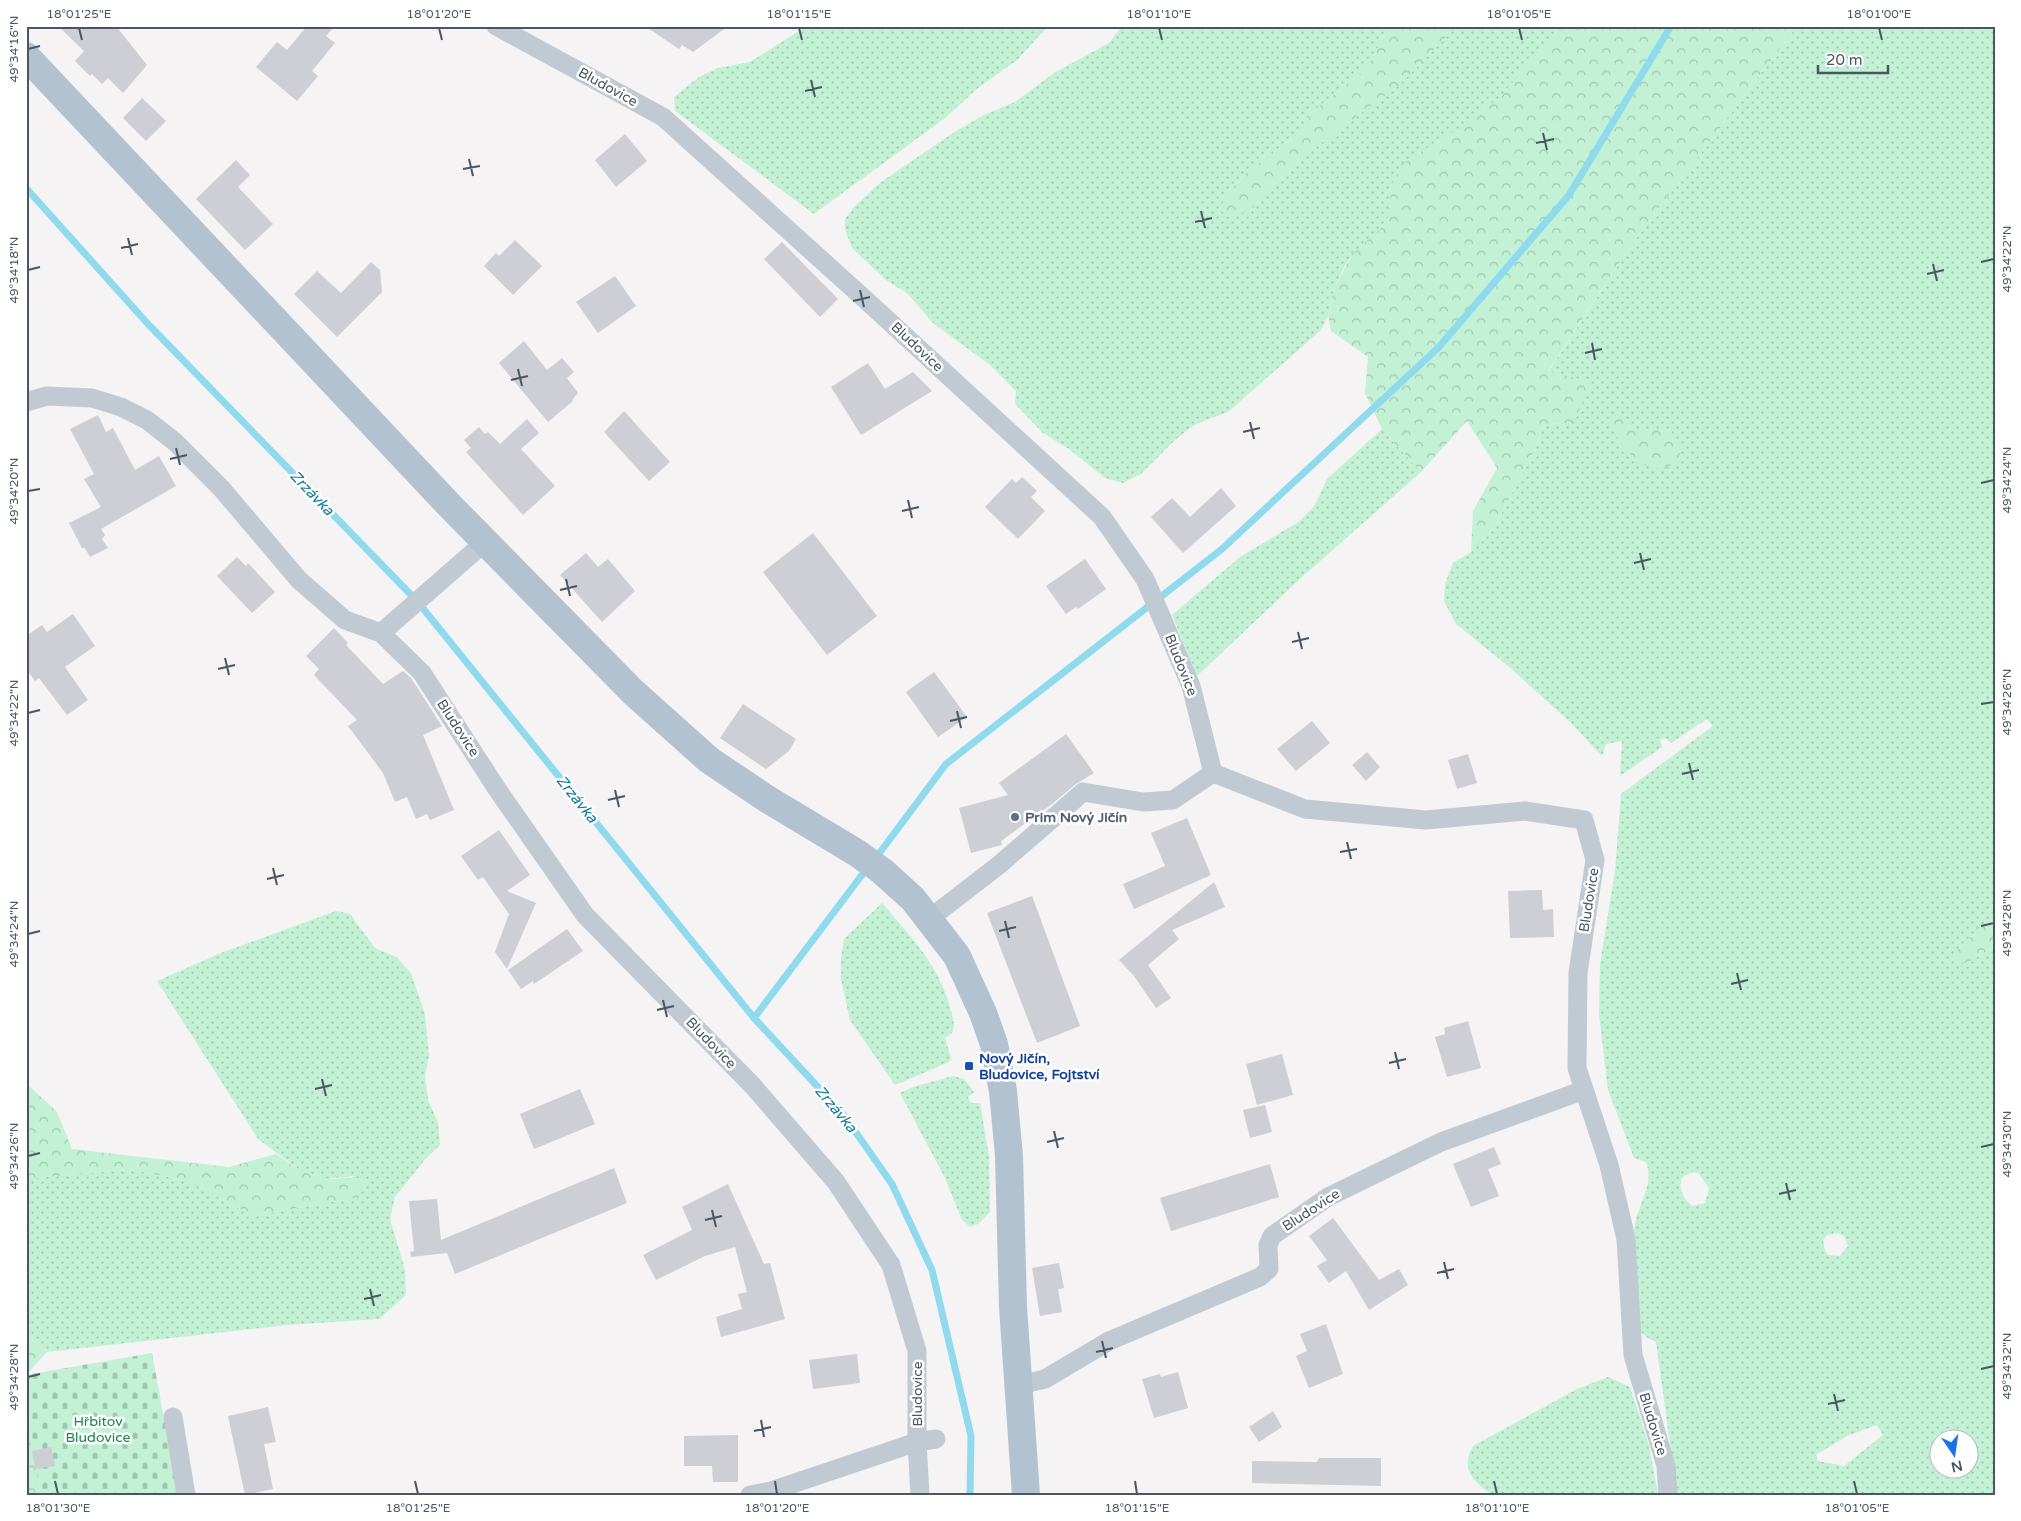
<svg xmlns="http://www.w3.org/2000/svg" width="2021" height="1521" font-family="'Varela Round',sans-serif">
  <style>
    .grass { fill: url(#grass-dots); fill-rule: evenodd }
    .forest { fill: url(#forest-crowns) }
    .cemetery { fill: url(#cemetery-stones) }
    .lines { fill: none; stroke-linecap: round; stroke-linejoin: round }
    .stream { stroke: #90daee; stroke-width: 7 }
    .building { fill: #cdcfd5 }
    .street { stroke: #c1cad2; stroke-width: 19 }
    .primary { stroke: #b3c2d1; stroke-width: 28 }
    .ticks { fill: none; stroke: #4a5661; stroke-width: 2 }
    .service-dot { fill: #5c6f8a; stroke: #fff; stroke-width: 2 }
    .transit-dot { fill: #1a4fb4; stroke: #fff; stroke-width: 2 }
    .labels { text-anchor: middle; dominant-baseline: central; stroke-width: 5; stroke-linejoin: round; paint-order: stroke }
    .street-label { font-size: 14px; fill: #4a5661; stroke: #fff }
    .service-label { font-size: 14px; font-weight: bold; fill: #4e5e75; stroke: #fff; text-anchor: start }
    .transit-label { font-size: 14px; font-weight: bold; fill: #164399; stroke: #fff; text-anchor: start }
    .park-label { font-size: 14px; fill: #17864f; stroke: #fff }
    .water-label { font-size: 15px; font-style: italic; fill: #0c7c9b; stroke: #fff }
    .neatline { fill: none; stroke: #4a5661; stroke-width: 2 }
    .ticks-label { font-size: 12px; text-anchor: middle; fill: #4a5661 }
  </style>
  <defs>
    <pattern id="grass-dots" width="8" height="8" patternUnits="userSpaceOnUse" patternTransform="scale(1.25)"><rect width="8" height="8" fill="#c3f1d5"/><path d="M2 2h.1M6 6h.1" fill="none" stroke="#a0c6b0" stroke-width="1.8" stroke-linecap="round"/></pattern>
    <pattern id="forest-crowns" width="20" height="18" patternUnits="userSpaceOnUse" patternTransform="scale(1.25)"><rect width="20" height="18" fill="#c3f1d5"/><path d="M2 6a3 3 0 1 1 6 0M12 15a3 3 0 1 1 6 0" fill="none" stroke="#a0c6b0"/></pattern>
    <pattern id="cemetery-stones" width="16" height="16" patternUnits="userSpaceOnUse" patternTransform="scale(1.25)"><rect width="16" height="16" fill="#c3f1d5"/><path d="M2 7V4a2 2 0 0 1 4 0v3zM10 15v-3a2 2 0 0 1 4 0v3z" fill="#a0c6b0"/></pattern>
  </defs>
  <rect width="100%" height="100%" fill="#f5f3f3"/>
  <g class="grass">
    <path d="M 807,26 L 1048,26 L 1017,60 L 978,88 L 945,118 L 814,214 L 675,111 L 674,97 L 699,77 L 718,68 L 750,62 Z"/>
    <path d="M 1122,26 L 1395,26 L 1385,31 L 1374,57 L 1359,75 L 1307,116 L 1304,130 L 1247,172 L 1227,194 L 1250,211 L 1294,163 L 1399,85 L 1457,26 L 1562,26 L 1501,96 L 1392,184 L 1389,217 L 1380,229 L 1353,253 L 1344,267 L 1334,288 L 1328,315 L 1321,330 L 1228,412 L 1194,425 L 1175,440 L 1141,474 L 1123,483 L 1105,478 L 1069,449 L 1043,433 L 1015,404 L 1016,391 L 990,365 L 934,324 L 907,293 L 887,281 L 852,248 L 845,229 L 845,219 L 854,207 L 881,182 L 956,131 L 984,115 L 1015,102 L 1054,73 L 1109,43 Z"/>
    <path d="M 1797,26 L 1995,26 L 1995,914 L 1955,952 L 1966,963 L 1995,947 L 1995,1495 L 1677,1495 L 1656,1342 L 1646,1337 L 1636,1327 C 1635,1294 1630,1258 1635,1225 C 1638,1204 1655,1184 1646,1162 L 1634,1158 L 1608,1090 L 1599,1014 L 1600,964 L 1615,871 L 1621,794 L 1713,726 L 1707,719 L 1671,743 L 1666,738 L 1660,740 L 1662,747 L 1620,776 L 1622,741 L 1606,744 L 1602,756 L 1569,721 L 1508,666 L 1456,624 L 1444,601 L 1445,584 L 1453,563 L 1471,552 L 1494,528 L 1532,455 L 1545,424 L 1571,423 L 1548,372 L 1632,244 ZM 1693,1172 L 1699,1174 L 1709,1188 L 1705,1203 L 1693,1206 C 1683,1200 1678,1188 1682,1177 ZM 1838,1233 L 1844,1236 L 1848,1246 L 1840,1256 L 1828,1255 L 1825,1251 L 1823,1240 L 1827,1235 ZM 1877,1425 L 1883,1435 L 1844,1466 L 1818,1461 L 1816,1455 L 1847,1436 ZM 1938,1438 L 1968,1438 L 1968,1468 L 1938,1468 Z"/>
    <path d="M 1382,429 L 1421,472 L 1302,577 L 1197,676 L 1172,615 L 1240,557 L 1300,521 L 1315,505 L 1327,479 Z"/>
    <path d="M 882,903 C 909,935 940,966 950,1008 C 953,1018 956,1023 952,1033 L 945,1038 L 951,1058 L 949,1062 L 895,1085 L 850,1020 L 841,979 L 841,959 L 844,939 Z"/>
    <path d="M 336,911 L 350,914 L 375,948 L 396,957 L 411,973 L 425,1014 L 429,1055 L 425,1076 L 428,1100 L 438,1123 L 440,1145 L 427,1157 L 395,1197 L 390,1219 L 405,1270 L 406,1295 L 379,1319 L 287,1325 L 47,1352 L 31,1339 L 26,1318 L 26,1179 L 119,1170 L 143,1172 L 183,1180 L 209,1191 L 233,1206 L 257,1215 L 360,1197 L 353,1176 L 325,1179 L 301,1171 L 258,1139 L 157,981 L 221,953 Z"/>
    <path d="M 953,1076 L 964,1079 L 974,1092 L 968,1097 L 971,1103 L 980,1103 L 989,1156 L 990,1212 L 978,1224 L 970,1227 L 962,1220 L 945,1178 L 900,1093 L 913,1087 Z"/>
    <path d="M 1608,1377 L 1630,1387 L 1649,1445 L 1658,1495 L 1492,1495 C 1473,1481 1460,1470 1473,1446 L 1577,1389 Z"/>
  </g>
  <g class="forest">
    <path d="M 1395,26 L 1457,26 L 1399,85 L 1294,163 L 1250,211 L 1226,217 L 1220,209 L 1227,194 L 1247,172 L 1304,130 L 1307,116 L 1359,75 L 1374,57 L 1385,31 Z"/>
    <path d="M 1562,26 L 1797,26 L 1632,244 L 1548,371 L 1591,382 L 1578,413 L 1571,423 L 1545,424 L 1532,455 L 1494,528 L 1471,552 L 1473,511 L 1497,468 L 1467,421 L 1421,472 L 1382,429 L 1365,393 L 1368,357 L 1331,331 L 1328,315 L 1334,288 L 1353,253 L 1380,229 L 1388,217 L 1392,184 L 1402,164 L 1468,122 L 1501,96 Z"/>
    <path d="M 1619,410 L 1639,433 L 1650,428 L 1671,431 L 1682,448 L 1678,461 L 1663,470 L 1637,463 L 1608,424 Z"/>
    <path d="M 1995,914 L 1995,947 L 1966,963 L 1955,962 L 1955,952 Z"/>
    <path d="M 26,1083 L 57,1112 L 72,1149 L 229,1167 L 276,1154 C 291,1165 305,1175 324,1178 C 339,1181 348,1174 366,1180 L 360,1197 L 257,1215 L 233,1206 L 209,1191 L 183,1180 L 143,1172 L 119,1170 L 26,1179 Z"/>
    <path d="M 26,1318 L 31,1339 L 47,1352 L 26,1375 Z"/>
    <path d="M 26,1385 L 32,1451 L 41,1495 L 26,1495 Z"/>
  </g>
  <path class="cemetery" d="M 152,1353 L 178,1495 L 41,1495 L 32,1451 L 26,1375 Z"/>
  <g class="lines">
    <g class="stream">
      <path d="M 26,188 L 148,324 L 417,601 L 754,1018 L 843,1114 L 892,1184 L 932,1270 L 971,1436 L 970,1495"/>
      <path d="M 875,859 L 946,764 L 1222,549 L 1439,347 L 1569,195 L 1671,26"/>
      <path d="M 754,1018 L 868,867"/>
    </g>
  </g>
  <g class="building">
    <path d="M 58,26 L 116,26 L 147,65 L 123,93 L 108,78 L 102,84 L 92,74 L 90,76 L 75,61 L 84,51 Z"/>
    <path d="M 307,26 L 335,26 L 326,36 L 335,43 L 312,71 L 318,76 L 297,101 L 256,67 L 277,42 L 287,50 Z"/>
    <path d="M 645,26 L 728,26 L 693,52 L 682,45 L 679,49 Z"/>
    <path d="M 142,98 L 166,121 L 146,141 L 123,118 Z"/>
    <path d="M 625,134 L 647,161 L 616,187 L 595,160 Z"/>
    <path d="M 236,160 L 250,175 L 238,187 L 273,224 L 245,250 L 196,199 Z"/>
    <path d="M 515,240 L 542,266 L 513,295 L 484,266 L 496,253 L 499,256 Z"/>
    <path d="M 782,242 L 838,299 L 820,317 L 764,259 Z"/>
    <path d="M 371,262 L 380,270 L 382,292 L 337,337 L 294,294 L 317,271 L 341,293 Z"/>
    <path d="M 615,276 L 636,306 L 598,333 L 576,302 Z"/>
    <path d="M 524,341 L 547,370 L 562,358 L 574,372 L 567,378 L 578,393 L 572,400 L 573,401 L 548,422 L 499,363 Z"/>
    <path d="M 868,363 L 885,389 L 913,372 L 932,391 L 861,435 L 831,387 Z"/>
    <path d="M 624,411 L 670,462 L 649,481 L 604,432 Z"/>
    <path d="M 98,415 L 106,432 L 113,428 L 135,470 L 159,456 L 176,486 L 101,529 L 105,535 L 102,539 L 108,548 L 90,557 L 85,548 L 82,548 L 69,523 L 101,507 L 84,479 L 94,474 L 70,429 Z"/>
    <path d="M 527,419 L 539,433 L 521,449 L 555,486 L 523,515 L 466,452 L 471,448 L 464,440 L 479,427 L 485,434 L 488,432 L 500,444 Z"/>
    <path d="M 1022,477 L 1037,491 L 1031,497 L 1045,511 L 1018,539 L 985,507 L 1012,479 L 1016,483 Z"/>
    <path d="M 1221,488 L 1236,506 L 1183,553 L 1151,517 L 1172,498 L 1190,517 Z"/>
    <path d="M 813,533 L 877,616 L 827,655 L 763,572 Z"/>
    <path d="M 586,553 L 598,567 L 608,559 L 635,591 L 602,622 L 560,575 Z"/>
    <path d="M 237,557 L 246,566 L 248,563 L 275,592 L 252,613 L 217,576 Z"/>
    <path d="M 1085,559 L 1106,589 L 1078,609 L 1076,607 L 1066,614 L 1046,586 Z"/>
    <path d="M 73,614 L 95,646 L 65,667 L 88,700 L 67,715 L 39,678 L 35,681 L 26,669 L 26,636 L 42,625 L 47,632 Z"/>
    <path d="M 334,628 L 348,643 L 346,645 L 383,684 L 403,671 L 411,678 L 442,726 L 423,735 L 454,810 L 430,820 L 427,814 L 416,819 L 407,797 L 395,802 L 383,773 L 348,726 L 357,720 L 314,675 L 319,669 L 306,656 Z"/>
    <path d="M 934,672 L 967,717 L 938,737 L 906,692 Z"/>
    <path d="M 743,704 L 796,739 L 789,751 L 766,769 L 720,738 Z"/>
    <path d="M 1312,721 L 1330,743 L 1296,771 L 1277,749 Z"/>
    <path d="M 1066,734 L 1094,773 L 1076,784 L 1052,804 L 1001,841 L 1002,845 L 971,853 L 959,808 L 1008,795 L 999,783 Z"/>
    <path d="M 1367,752 L 1380,767 L 1366,781 L 1352,765 Z"/>
    <path d="M 1468,754 L 1477,783 L 1457,789 L 1448,760 Z"/>
    <path d="M 1187,818 L 1211,875 L 1134,909 L 1123,884 L 1165,866 L 1151,833 Z"/>
    <path d="M 499,830 L 530,875 L 507,891 L 536,903 L 507,969 L 495,952 L 509,914 L 483,877 L 478,880 L 461,856 Z"/>
    <path d="M 1214,882 L 1225,907 L 1172,930 L 1179,939 L 1148,965 L 1171,998 L 1156,1008 L 1134,976 L 1119,960 Z"/>
    <path d="M 1542,890 L 1543,910 L 1553,909 L 1554,937 L 1510,938 L 1508,891 Z"/>
    <path d="M 1032,896 L 1080,1026 L 1037,1043 L 987,913 Z"/>
    <path d="M 567,929 L 583,951 L 534,984 L 533,981 L 521,989 L 508,970 Z"/>
    <path d="M 1468,1021 L 1481,1068 L 1447,1077 L 1435,1037 L 1445,1034 L 1444,1028 Z"/>
    <path d="M 1282,1054 L 1293,1095 L 1257,1105 L 1246,1064 Z"/>
    <path d="M 580,1089 L 595,1124 L 534,1149 L 520,1114 Z"/>
    <path d="M 1265,1105 L 1272,1132 L 1250,1138 L 1243,1110 Z"/>
    <path d="M 1494,1147 L 1501,1164 L 1488,1169 L 1499,1196 L 1471,1207 L 1453,1164 Z"/>
    <path d="M 1270,1164 L 1279,1197 L 1171,1231 L 1160,1198 Z"/>
    <path d="M 614,1168 L 627,1203 L 455,1274 L 447,1253 L 411,1257 L 410,1252 L 414,1251 L 409,1201 L 437,1199 L 441,1240 Z"/>
    <path d="M 728,1184 L 764,1264 L 770,1263 L 785,1319 L 721,1337 L 716,1317 L 742,1309 L 738,1294 L 747,1292 L 735,1247 L 705,1256 L 656,1280 L 643,1255 L 692,1230 L 682,1207 Z"/>
    <path d="M 1333,1218 L 1379,1280 L 1399,1269 L 1408,1285 L 1369,1310 L 1346,1271 L 1329,1283 L 1317,1266 L 1327,1260 L 1309,1236 Z"/>
    <path d="M 1059,1263 L 1064,1288 L 1058,1289 L 1062,1312 L 1040,1316 L 1032,1268 Z"/>
    <path d="M 1326,1324 L 1343,1374 L 1309,1388 L 1296,1356 L 1307,1351 L 1300,1334 Z"/>
    <path d="M 857,1354 L 860,1383 L 813,1389 L 809,1360 Z"/>
    <path d="M 1178,1372 L 1188,1408 L 1154,1418 L 1142,1379 L 1160,1374 L 1161,1377 Z"/>
    <path d="M 268,1407 L 276,1442 L 264,1444 L 273,1489 L 245,1495 L 228,1416 Z"/>
    <path d="M 1273,1411 L 1282,1427 L 1259,1442 L 1249,1427 Z"/>
    <path d="M 738,1435 L 738,1482 L 713,1482 L 712,1466 L 684,1466 L 684,1436 Z"/>
    <path d="M 51,1447 L 55,1466 L 35,1469 L 32,1451 Z"/>
    <path d="M 1319,1458 L 1381,1458 L 1381,1486 L 1252,1483 L 1252,1461 L 1317,1462 Z"/>
  </g>
  <g class="lines">
    <g class="street">
      <path d="M 496,26 L 663,117 L 868,302 L 1102,517 L 1145,579 L 1191,686 L 1213,773"/>
      <path d="M 26,402 L 47,396 L 92,398 L 121,407 L 147,420 L 175,442 L 221,488 L 299,580 L 345,620 L 381,633 L 422,673 L 497,789 L 585,915 L 753,1086 L 836,1182 L 891,1265 L 917,1351 L 917,1442 L 920,1495"/>
      <path d="M 381,633 L 485,542"/>
      <path d="M 1213,773 L 1305,809 L 1426,820 L 1525,811 L 1584,820 L 1595,860 L 1578,973 L 1577,1068 L 1609,1165 L 1626,1239 L 1633,1355 L 1666,1466 L 1668,1495"/>
      <path d="M 929,919 L 999,865 L 1083,792 L 1143,802 L 1173,800 L 1213,773"/>
      <path d="M 1020,1385 L 1045,1379 L 1109,1341 L 1260,1277 L 1269,1269 L 1268,1245 L 1272,1236 L 1328,1197 L 1441,1142 L 1584,1090"/>
      <path d="M 173,1417 L 186,1495"/>
      <path d="M 750,1495 L 771,1491 L 917,1442 L 936,1439"/>
    </g>
    <path class="primary" d="M 26,56 L 451,507 L 633,692 L 709,760 L 767,799 L 857,853 L 882,871 L 913,899 L 957,956 L 983,1013 L 994,1044 L 1003,1091 L 1009,1156 L 1013,1307 L 1026,1495"/>
  </g>
  <path class="ticks" d="M 79,28 L 82,40M 439,28 L 442,40M 799,28 L 802,40M 1159,28 L 1162,40M 1519,28 L 1522,40M 1879,28 L 1882,40M 28,49 L 40,46M 811,80 L 815,97M 805,91 L 822,87M 1543,133 L 1547,150M 1536,143 L 1554,139M 469,159 L 473,176M 463,169 L 480,166M 1201,211 L 1205,228M 1195,222 L 1212,218M 128,238 L 132,255M 121,248 L 138,244M 1981,262 L 1994,259M 1933,264 L 1937,281M 28,270 L 40,267M 1927,274 L 1944,270M 860,290 L 864,307M 853,301 L 870,297M 1592,343 L 1595,360M 1585,353 L 1602,349M 518,369 L 522,386M 511,380 L 528,376M 1250,422 L 1254,439M 1243,432 L 1260,428M 176,448 L 180,465M 170,459 L 187,455M 1981,483 L 1994,480M 28,491 L 40,489M 908,500 L 912,518M 902,511 L 919,507M 1640,553 L 1644,570M 1634,563 L 1651,559M 566,579 L 570,596M 560,590 L 577,586M 1298,632 L 1302,649M 1292,642 L 1309,638M 225,658 L 229,675M 218,669 L 235,665M 1981,704 L 1994,702M 957,711 L 961,728M 28,713 L 40,710M 950,721 L 967,717M 1689,763 L 1693,780M 1682,774 L 1699,770M 615,790 L 619,807M 608,800 L 625,796M 1347,842 L 1351,859M 1340,852 L 1357,849M 273,868 L 277,885M 267,879 L 284,875M 1005,921 L 1009,938M 1981,926 L 1994,923M 999,931 L 1016,927M 28,934 L 40,931M 1737,973 L 1741,990M 1731,984 L 1748,980M 663,1000 L 667,1017M 657,1010 L 674,1006M 1395,1052 L 1399,1069M 1389,1063 L 1406,1059M 322,1079 L 326,1096M 315,1089 L 332,1085M 1054,1131 L 1058,1148M 1047,1142 L 1064,1138M 1981,1147 L 1994,1144M 28,1156 L 40,1153M 1786,1183 L 1790,1200M 1779,1194 L 1796,1190M 712,1210 L 716,1227M 705,1220 L 722,1216M 1444,1262 L 1448,1279M 1437,1273 L 1454,1269M 370,1289 L 374,1306M 364,1299 L 381,1295M 1102,1341 L 1106,1358M 1096,1352 L 1113,1348M 1981,1369 L 1994,1366M 28,1377 L 40,1374M 1834,1394 L 1838,1411M 1828,1404 L 1845,1400M 761,1420 L 764,1437M 754,1431 L 771,1427M 55,1481 L 58,1494M 415,1481 L 418,1494M 775,1481 L 777,1494M 1135,1481 L 1137,1494M 1494,1481 L 1497,1494M 1854,1481 L 1857,1494"/>
  <circle class="service-dot" cx="1015" cy="817" r="5"/>
  <rect class="transit-dot" x="964" y="1061" width="10" height="10" rx="2.5"/>
  <g class="labels">
    <g class="street-label">
      <text transform="translate(608 87) rotate(29)">Bludovice</text>
      <text transform="translate(917 347) rotate(43)">Bludovice</text>
      <text transform="translate(1181 665) rotate(68)">Bludovice</text>
      <text transform="translate(458 728) rotate(57)">Bludovice</text>
      <text transform="translate(1589 900) rotate(-81)">Bludovice</text>
      <text transform="translate(711 1043) rotate(46)">Bludovice</text>
      <text transform="translate(1311 1210) rotate(-33)">Bludovice</text>
      <text transform="translate(917 1394) rotate(-90)">Bludovice</text>
      <text transform="translate(1653 1424) rotate(73)">Bludovice</text>
    </g>
    <g class="service-label">
      <text x="1025" y="817">Prim Nový Jičín</text>
    </g>
    <g class="transit-label">
      <text x="979" y="1058">Nový Jičín,<tspan x="979" dy="16">Bludovice, Fojtství</tspan></text>
    </g>
    <g class="park-label">
      <text x="98" y="1421">Hřbitov<tspan x="98" dy="16">Bludovice</tspan></text>
    </g>
    <g class="water-label">
      <text transform="translate(312 493) rotate(46)">Zrzávka</text>
      <text transform="translate(577 799) rotate(51)">Zrzávka</text>
      <text transform="translate(836 1109) rotate(50)">Zrzávka</text>
    </g>
  </g>
  <rect width="2021" height="1521" fill="none" stroke="#ffffff" stroke-width="55"/>
  <g transform="translate(1954 1454) rotate(167)"><circle r="24" fill="#ffffff" stroke="#b7bbc0"/>
  <path d="M0-4L9 19L0 12L-9 19Z" fill="#1a73e8"/>
  <text y="-8" font-size="14" font-weight="bold" text-anchor="middle" fill="#4a5661">N</text>
  </g>
  <path d="M1818 65v8h70v-8" fill="none" stroke="#4a5661" stroke-width="2.5"/>
  <text x="1826" y="65" font-size="15" fill="#4a5661" stroke="#ffffff" stroke-width="4" paint-order="stroke">20 m</text>
  <rect x="28" y="28" width="1966" height="1466" class="neatline"/>
  <g class="ticks-label">
    <text x="79" y="18">18°01'25"E</text>
    <text x="439" y="18">18°01'20"E</text>
    <text x="799" y="18">18°01'15"E</text>
    <text x="1159" y="18">18°01'10"E</text>
    <text x="1519" y="18">18°01'05"E</text>
    <text x="1879" y="18">18°01'00"E</text>
    <text transform="translate(14 49) rotate(-90)" y="4">49°34'16"N</text>
    <text transform="translate(2007 259) rotate(-90)" y="4">49°34'22"N</text>
    <text transform="translate(14 270) rotate(-90)" y="4">49°34'18"N</text>
    <text transform="translate(2007 480) rotate(-90)" y="4">49°34'24"N</text>
    <text transform="translate(14 491) rotate(-90)" y="4">49°34'20"N</text>
    <text transform="translate(2007 702) rotate(-90)" y="4">49°34'26"N</text>
    <text transform="translate(14 713) rotate(-90)" y="4">49°34'22"N</text>
    <text transform="translate(2007 923) rotate(-90)" y="4">49°34'28"N</text>
    <text transform="translate(14 934) rotate(-90)" y="4">49°34'24"N</text>
    <text transform="translate(2007 1144) rotate(-90)" y="4">49°34'30"N</text>
    <text transform="translate(14 1156) rotate(-90)" y="4">49°34'26"N</text>
    <text transform="translate(2007 1366) rotate(-90)" y="4">49°34'32"N</text>
    <text transform="translate(14 1377) rotate(-90)" y="4">49°34'28"N</text>
    <text x="58" y="1512">18°01'30"E</text>
    <text x="418" y="1512">18°01'25"E</text>
    <text x="777" y="1512">18°01'20"E</text>
    <text x="1137" y="1512">18°01'15"E</text>
    <text x="1497" y="1512">18°01'10"E</text>
    <text x="1857" y="1512">18°01'05"E</text>
  </g>
</svg>
